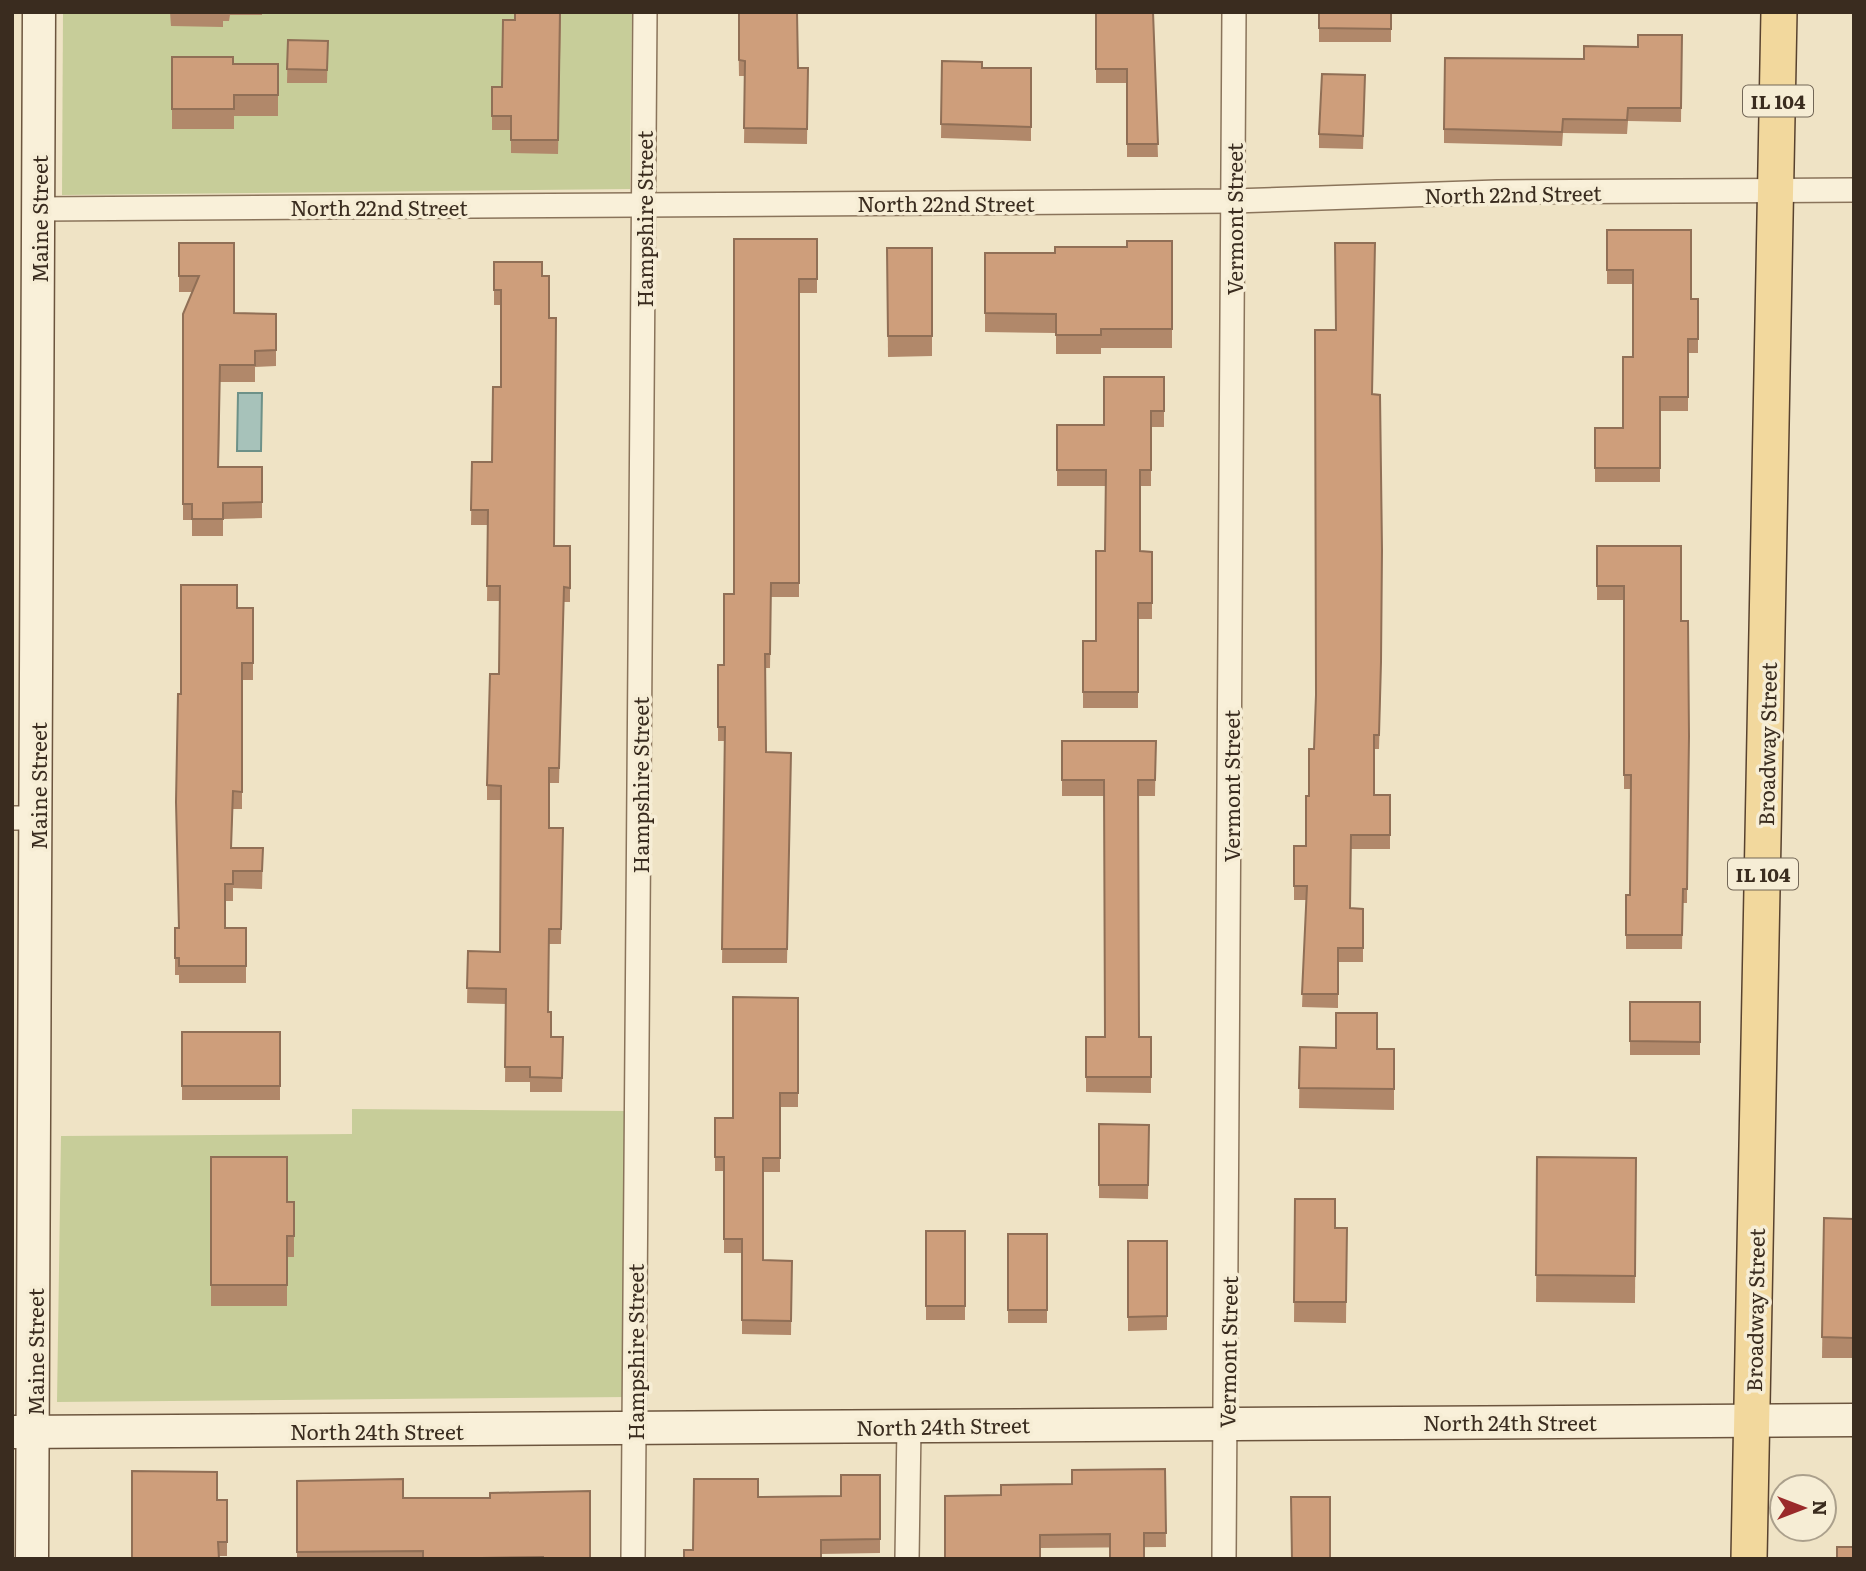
<svg xmlns="http://www.w3.org/2000/svg" width="1866" height="1571" font-family="Literata,serif">
  <style>
    .green { fill: #c7cd99 }
    .water { fill: #a7c2ba; stroke: #6d9188; stroke-width: 2 }
    .lines { fill: none; stroke-linecap: round; stroke-linejoin: round }
    .street-casing { stroke: #8a745b; stroke-width: 26 }
    .secondary-casing { stroke: #6c553e; stroke-width: 35 }
    .primary-casing { stroke: #58422f; stroke-width: 38 }
    .street { stroke: #f9f0d9; stroke-width: 23 }
    .secondary { stroke: #f9f0d9; stroke-width: 32 }
    .primary { stroke: #f2d89d; stroke-width: 35 }
    .wall { fill: #b1886a }
    .building { fill: #ce9e7b; stroke: #906f56; stroke-width: 2 }
    .labels { text-anchor: middle; dominant-baseline: central; stroke-width: 7; stroke-linejoin: round; paint-order: stroke }
    .shield { fill: #f6edd5; stroke: #726656; stroke-width: 2 }
    .shield-label { font-size: 19px; font-weight: bold; fill: #3a2c1f }
    .street-label { font-size: 21px; fill: #3a2c1f; stroke: #f6edd5 }
  </style>
  <rect width="100%" height="100%" fill="#efe3c5"/>
  <g class="green">
    <path d="M 63,12 L 632,12 L 630,189 L 62,195 Z"/>
    <path d="M 352,1109 L 629,1111 L 627,1397 L 57,1402 L 61,1136 L 352,1134 Z"/>
  </g>
  <path class="water" d="M 238,393 L 262,393 L 261,451 L 237,451 Z"/>
  <g class="lines">
    <defs>
      <g id="street">
        <path d="M 38,209 L 1233,201 L 1497,192 L 1854,190"/>
        <path d="M 12,818 L 37,818"/>
        <path d="M 633,1559 L 645,12"/>
        <path d="M 907,1559 L 909,1426"/>
        <path d="M 1224,1559 L 1234,12"/>
      </g>
      <g id="secondary">
        <path d="M 12,1432 L 1854,1420"/>
        <path d="M 32,1559 L 39,12"/>
      </g>
      <path id="primary" d="M 1749,1559 L 1779,12"/>
    </defs>
    <use href="#street" class="street-casing"/>
    <use href="#secondary" class="secondary-casing"/>
    <use href="#primary" class="primary-casing"/>
    <use href="#street" class="street"/>
    <use href="#secondary" class="secondary"/>
    <use href="#primary" class="primary"/>
  </g>
  <g class="wall">
    <path d="M 170,12 L 262,12 L 262,15 L 230,15 L 229,21 L 223,21 L 223,27 L 171,26 Z"/>
    <path d="M 561,12 L 558,154 L 511,153 L 511,130 L 492,130 L 492,87 L 502,87 L 515,20 Z"/>
    <path d="M 738,12 L 798,68 L 808,68 L 807,144 L 744,143 L 745,76 L 739,76 Z"/>
    <path d="M 1096,12 L 1153,12 L 1158,157 L 1127,157 L 1127,83 L 1096,83 Z"/>
    <rect x="1319" y="12" width="72" height="30"/>
    <path d="M 1682,35 L 1681,122 L 1628,121 L 1627,134 L 1563,133 L 1562,146 L 1444,143 L 1444,129 L 1584,59 L 1638,47 Z"/>
    <path d="M 288,40 L 328,41 L 327,83 L 287,83 Z"/>
    <path d="M 172,57 L 233,64 L 278,64 L 278,116 L 234,116 L 234,129 L 172,129 Z"/>
    <path d="M 942,61 L 982,68 L 1031,68 L 1031,141 L 941,138 Z"/>
    <path d="M 1365,89 L 1363,149 L 1319,148 L 1319,134 Z"/>
    <path d="M 1607,230 L 1691,299 L 1698,299 L 1698,353 L 1688,353 L 1688,411 L 1660,411 L 1660,482 L 1595,482 L 1595,428 L 1623,428 L 1633,357 L 1633,284 L 1607,284 Z"/>
    <path d="M 734,239 L 817,239 L 817,293 L 799,293 L 799,597 L 771,597 L 770,668 L 765,668 L 766,752 L 791,753 L 787,963 L 722,963 L 725,741 L 718,741 L 718,665 L 724,665 L 734,594 Z"/>
    <path d="M 1172,241 L 1172,348 L 1101,348 L 1101,354 L 1056,354 L 1056,333 L 985,332 L 985,253 L 1055,253 L 1127,247 Z"/>
    <path d="M 179,243 L 234,313 L 276,314 L 276,366 L 255,367 L 255,382 L 220,382 L 219,467 L 262,467 L 262,518 L 223,519 L 223,536 L 192,536 L 192,520 L 183,520 L 183,314 L 192,292 L 179,292 Z"/>
    <path d="M 887,248 L 932,248 L 932,356 L 888,357 Z"/>
    <path d="M 494,262 L 542,276 L 549,318 L 554,546 L 570,546 L 570,602 L 564,602 L 559,783 L 549,783 L 549,828 L 563,828 L 561,944 L 549,944 L 548,1012 L 551,1037 L 563,1037 L 562,1092 L 530,1092 L 530,1082 L 505,1082 L 506,1004 L 467,1003 L 468,951 L 500,952 L 501,800 L 487,800 L 487,785 L 499,674 L 500,601 L 487,601 L 488,525 L 471,525 L 472,462 L 492,462 L 501,387 L 501,305 L 494,305 Z"/>
    <path d="M 1164,377 L 1164,427 L 1151,427 L 1151,486 L 1140,486 L 1140,551 L 1152,552 L 1152,619 L 1138,619 L 1138,708 L 1083,708 L 1083,641 L 1096,641 L 1105,551 L 1106,486 L 1057,486 L 1057,425 L 1104,425 Z"/>
    <path d="M 1372,394 L 1381,676 L 1379,749 L 1374,749 L 1374,795 L 1390,795 L 1390,849 L 1351,849 L 1350,908 L 1363,909 L 1363,962 L 1338,962 L 1338,1008 L 1302,1007 L 1306,900 L 1294,900 L 1294,846 L 1306,846 L 1309,796 Z"/>
    <path d="M 1597,546 L 1681,621 L 1688,621 L 1687,903 L 1683,903 L 1682,949 L 1626,949 L 1626,895 L 1630,895 L 1631,789 L 1624,789 L 1624,600 L 1597,600 Z"/>
    <path d="M 237,608 L 253,608 L 253,680 L 242,680 L 242,809 L 233,809 L 231,848 L 263,848 L 262,889 L 233,888 L 233,901 L 225,901 L 225,928 L 246,928 L 246,983 L 179,983 L 179,975 L 175,975 L 175,928 L 179,928 L 181,694 Z"/>
    <path d="M 1062,741 L 1156,741 L 1155,796 L 1138,796 L 1139,1037 L 1151,1037 L 1151,1093 L 1086,1092 L 1086,1037 L 1105,1037 L 1104,796 L 1062,796 Z"/>
    <path d="M 798,998 L 798,1107 L 780,1107 L 780,1172 L 763,1172 L 763,1260 L 792,1261 L 791,1335 L 742,1334 L 742,1253 L 724,1253 L 724,1171 L 715,1171 L 715,1118 L 733,1118 Z"/>
    <rect x="1630" y="1002" width="70" height="53"/>
    <rect x="182" y="1032" width="98" height="68"/>
    <path d="M 1300,1047 L 1394,1049 L 1394,1110 L 1299,1108 Z"/>
    <path d="M 1099,1124 L 1149,1125 L 1148,1199 L 1099,1198 Z"/>
    <path d="M 211,1157 L 287,1202 L 294,1202 L 294,1257 L 287,1257 L 287,1306 L 211,1306 Z"/>
    <path d="M 1537,1157 L 1636,1158 L 1635,1303 L 1536,1302 Z"/>
    <path d="M 1295,1199 L 1335,1228 L 1347,1228 L 1346,1323 L 1294,1322 Z"/>
    <path d="M 1824,1218 L 1854,1219 L 1854,1358 L 1822,1358 Z"/>
    <rect x="926" y="1231" width="39" height="89"/>
    <rect x="1008" y="1234" width="39" height="89"/>
    <path d="M 1128,1241 L 1167,1241 L 1167,1330 L 1128,1331 Z"/>
    <path d="M 1165,1469 L 1166,1547 L 1040,1548 L 1001,1495 Z"/>
    <path d="M 880,1475 L 880,1553 L 821,1554 L 693,1550 L 758,1497 L 841,1496 Z"/>
    <path d="M 297,1481 L 403,1498 L 590,1559 L 297,1559 Z"/>
    <path d="M 217,1500 L 227,1500 L 227,1556 L 219,1556 Z"/>
  </g>
  <g class="building">
    <path d="M 515,12 L 560,12 L 558,140 L 511,140 L 511,116 L 492,116 L 492,87 L 502,87 L 503,20 L 515,20 Z"/>
    <path d="M 739,12 L 797,12 L 798,68 L 808,68 L 807,129 L 744,128 L 745,61 L 739,60 Z"/>
    <path d="M 1096,12 L 1153,12 L 1158,144 L 1127,144 L 1127,69 L 1096,69 Z"/>
    <path d="M 1319,12 L 1391,12 L 1391,29 L 1319,28 Z"/>
    <path d="M 1638,35 L 1682,35 L 1681,108 L 1628,108 L 1627,120 L 1563,119 L 1562,132 L 1444,129 L 1445,58 L 1584,59 L 1584,46 L 1638,47 Z"/>
    <path d="M 288,40 L 328,41 L 327,70 L 287,69 Z"/>
    <path d="M 172,57 L 233,57 L 233,64 L 278,64 L 278,95 L 234,95 L 234,109 L 172,109 Z"/>
    <path d="M 942,61 L 982,62 L 982,68 L 1031,68 L 1031,127 L 941,124 Z"/>
    <path d="M 1322,74 L 1365,75 L 1363,136 L 1319,134 Z"/>
    <path d="M 1607,230 L 1691,230 L 1691,299 L 1698,299 L 1698,339 L 1688,339 L 1688,397 L 1660,397 L 1660,468 L 1595,468 L 1595,428 L 1623,428 L 1623,357 L 1633,357 L 1633,270 L 1607,270 Z"/>
    <path d="M 734,239 L 817,239 L 817,279 L 799,279 L 799,583 L 771,583 L 770,654 L 765,654 L 766,752 L 791,753 L 787,949 L 722,949 L 725,727 L 718,727 L 718,665 L 724,665 L 724,594 L 734,594 Z"/>
    <path d="M 1127,241 L 1172,241 L 1172,329 L 1101,329 L 1101,335 L 1056,335 L 1056,314 L 985,313 L 985,253 L 1055,253 L 1055,247 L 1127,247 Z"/>
    <path d="M 179,243 L 234,243 L 234,313 L 276,314 L 276,350 L 255,351 L 255,365 L 220,365 L 218,467 L 262,467 L 262,502 L 223,503 L 223,519 L 192,519 L 192,504 L 183,504 L 183,314 L 199,276 L 179,276 Z"/>
    <path d="M 1335,243 L 1375,243 L 1372,394 L 1380,395 L 1382,550 L 1381,662 L 1379,735 L 1374,735 L 1374,795 L 1390,795 L 1390,835 L 1351,835 L 1350,908 L 1363,909 L 1363,948 L 1338,948 L 1338,994 L 1302,994 L 1307,886 L 1294,886 L 1294,846 L 1306,846 L 1306,796 L 1309,796 L 1309,749 L 1314,749 L 1316,695 L 1315,330 L 1336,330 Z"/>
    <path d="M 887,248 L 932,248 L 932,336 L 888,336 Z"/>
    <path d="M 494,262 L 542,262 L 542,276 L 549,276 L 549,318 L 556,318 L 554,546 L 570,546 L 570,588 L 564,587 L 559,768 L 549,768 L 549,828 L 563,828 L 561,929 L 549,929 L 548,1012 L 551,1012 L 551,1037 L 563,1037 L 562,1078 L 530,1077 L 530,1067 L 505,1067 L 506,989 L 467,988 L 468,951 L 500,952 L 501,786 L 487,785 L 490,674 L 499,674 L 500,586 L 487,586 L 488,510 L 471,510 L 472,462 L 492,462 L 493,387 L 501,387 L 501,290 L 494,290 Z"/>
    <path d="M 1104,377 L 1164,377 L 1164,411 L 1151,411 L 1151,470 L 1140,470 L 1140,551 L 1152,552 L 1152,603 L 1138,603 L 1138,692 L 1083,692 L 1083,641 L 1096,641 L 1096,551 L 1105,551 L 1106,470 L 1057,470 L 1057,425 L 1104,425 Z"/>
    <path d="M 1597,546 L 1681,546 L 1681,621 L 1688,621 L 1689,736 L 1687,889 L 1683,889 L 1682,935 L 1626,935 L 1626,895 L 1630,895 L 1631,775 L 1624,775 L 1624,586 L 1597,586 Z"/>
    <path d="M 181,585 L 237,585 L 237,608 L 253,608 L 253,663 L 242,663 L 242,792 L 233,791 L 231,848 L 263,848 L 262,871 L 233,871 L 233,884 L 225,884 L 225,928 L 246,928 L 246,966 L 179,966 L 179,958 L 175,958 L 175,928 L 179,928 L 176,802 L 178,694 L 181,694 Z"/>
    <path d="M 1062,741 L 1156,741 L 1155,780 L 1138,780 L 1139,1037 L 1151,1037 L 1151,1077 L 1086,1077 L 1086,1037 L 1105,1037 L 1104,780 L 1062,780 Z"/>
    <path d="M 733,997 L 798,998 L 798,1093 L 780,1093 L 780,1158 L 763,1158 L 763,1260 L 792,1261 L 791,1321 L 742,1320 L 742,1239 L 724,1239 L 724,1157 L 715,1157 L 715,1118 L 733,1118 Z"/>
    <path d="M 1630,1002 L 1700,1002 L 1700,1042 L 1630,1041 Z"/>
    <path d="M 1336,1013 L 1377,1013 L 1377,1049 L 1394,1049 L 1394,1089 L 1299,1088 L 1300,1047 L 1336,1048 Z"/>
    <rect x="182" y="1032" width="98" height="54"/>
    <path d="M 1099,1124 L 1149,1125 L 1148,1185 L 1099,1185 Z"/>
    <path d="M 211,1157 L 287,1157 L 287,1202 L 294,1202 L 294,1236 L 287,1236 L 287,1285 L 211,1285 Z"/>
    <path d="M 1537,1157 L 1636,1158 L 1635,1276 L 1536,1275 Z"/>
    <path d="M 1295,1199 L 1335,1199 L 1335,1228 L 1347,1228 L 1346,1302 L 1294,1302 Z"/>
    <path d="M 1824,1218 L 1854,1219 L 1854,1338 L 1822,1337 Z"/>
    <rect x="926" y="1231" width="39" height="75"/>
    <rect x="1008" y="1234" width="39" height="76"/>
    <path d="M 1128,1241 L 1167,1241 L 1167,1316 L 1128,1317 Z"/>
    <path d="M 1165,1469 L 1166,1533 L 1144,1533 L 1144,1559 L 1110,1559 L 1110,1534 L 1040,1535 L 1040,1559 L 945,1559 L 945,1496 L 1001,1495 L 1001,1485 L 1072,1484 L 1072,1470 Z"/>
    <path d="M 132,1471 L 217,1472 L 217,1500 L 227,1500 L 227,1542 L 218,1542 L 219,1559 L 132,1559 Z"/>
    <path d="M 841,1475 L 880,1475 L 880,1539 L 821,1540 L 821,1559 L 684,1559 L 684,1550 L 693,1550 L 694,1479 L 758,1479 L 758,1497 L 841,1496 Z"/>
    <path d="M 403,1479 L 403,1498 L 490,1498 L 490,1493 L 590,1491 L 590,1559 L 543,1559 L 543,1557 L 423,1559 L 423,1551 L 297,1552 L 297,1481 Z"/>
    <path d="M 1291,1497 L 1330,1497 L 1330,1559 L 1292,1559 Z"/>
    <rect x="1837" y="1547" width="17" height="12"/>
  </g>
  <g class="labels">
    <g class="shield">
      <rect x="1743" y="85.5" width="70" height="31" rx="5"/>
      <rect x="1728" y="858.5" width="70" height="31" rx="5"/>
    </g>
    <g class="shield-label">
      <text x="1778" y="101">IL 104</text>
      <text x="1763" y="874">IL 104</text>
    </g>
    <g class="street-label">
      <text transform="translate(1513 193) rotate(-1)">North 22nd Street</text>
      <text x="946" y="202">North 22nd Street</text>
      <text x="379" y="206">North 22nd Street</text>
      <text transform="translate(38 219) rotate(-90)">Maine Street</text>
      <text transform="translate(643 219) rotate(-90)">Hampshire Street</text>
      <text transform="translate(1233 219) rotate(-90)">Vermont Street</text>
      <text transform="translate(1766 744) rotate(-89)">Broadway Street</text>
      <text transform="translate(639 785) rotate(-90)">Hampshire Street</text>
      <text transform="translate(37 786) rotate(-90)">Maine Street</text>
      <text transform="translate(1230 786) rotate(-90)">Vermont Street</text>
      <text transform="translate(1754 1310) rotate(-89)">Broadway Street</text>
      <text transform="translate(34 1352) rotate(-90)">Maine Street</text>
      <text transform="translate(634 1352) rotate(-90)">Hampshire Street</text>
      <text transform="translate(1227 1352) rotate(-89)">Vermont Street</text>
      <text x="1510" y="1421">North 24th Street</text>
      <text transform="translate(943 1425) rotate(-1)">North 24th Street</text>
      <text x="377" y="1430">North 24th Street</text>
    </g>
  </g>
  <rect width="1866" height="1571" fill="none" stroke="#3a2c1f" stroke-width="28"/>
  <g transform="translate(1803 1508) rotate(90)"><circle r="33" fill="#f6edd5" stroke="#aba08c" stroke-width="2"/>
  <path d="M0-5L12 26L0 18L-12 26Z" fill="#9a2a2a"/>
  <text y="-10" font-size="19" font-weight="bold" text-anchor="middle" fill="#3a2c1f">N</text>
  </g>
</svg>
